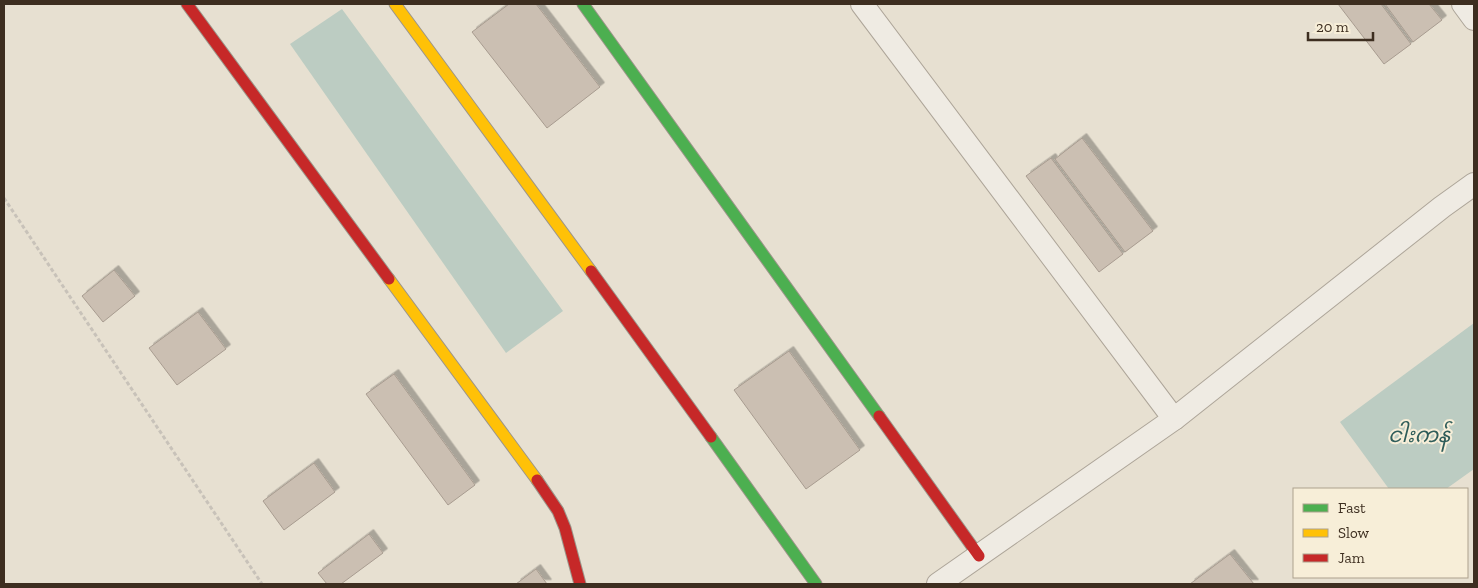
<svg xmlns="http://www.w3.org/2000/svg" width="1478" height="588" font-family="'Zilla Slab','Noto Sans Myanmar',serif">
  <style>
    .water { fill: #bcccc2 }
    .building { fill: #cbbfb2; stroke: #a89c90; filter: url(#shadow) }
    .lines { fill: none; stroke-linecap: round; stroke-linejoin: round }
    .street-casing { stroke: #ada599; stroke-width: 24 }
    .fast-casing { stroke: #9c958a; stroke-width: 13 }
    .slow-casing { stroke: #9c958a; stroke-width: 13 }
    .jam-casing { stroke: #9c958a; stroke-width: 13 }
    .path { stroke: #c8c2b9; stroke-width: 3; stroke-dasharray: 4 2.5; stroke-linecap: butt }
    .street { stroke: #efebe3; stroke-width: 22 }
    .fast { stroke: #4caf50; stroke-width: 11 }
    .slow { stroke: #ffc107; stroke-width: 11 }
    .jam { stroke: #c62828; stroke-width: 11 }
    .labels { text-anchor: middle; dominant-baseline: central; stroke-width: 4; stroke-linejoin: round; paint-order: stroke }
    .water-label { font-size: 21px; font-style: italic; fill: #2f5d5a; stroke: #f7eed8 }
  </style>
  <defs>
    <filter id="shadow"><feDropShadow dx="4.5" dy="-4.5" stdDeviation="0" flood-color="#0004"/></filter>
  </defs>
  <rect width="100%" height="100%" fill="#e7e0d1"/>
  <g class="water">
    <path d="M 342,9 L 563,311 L 506,353 L 290,44 Z"/>
    <path d="M 1474,323 L 1474,469 L 1446,489 L 1389,489 L 1340,422 Z"/>
  </g>
  <g class="building">
    <path d="M 509,4 L 536,4 L 600,87 L 547,128 L 472,32 Z"/>
    <path d="M 1338,4 L 1381,4 L 1411,44 L 1384,64 Z"/>
    <path d="M 1385,4 L 1429,4 L 1442,20 L 1413,42 Z"/>
    <path d="M 1082,138 L 1153,231 L 1125,252 L 1055,159 Z"/>
    <path d="M 1051,158 L 1123,254 L 1099,272 L 1026,176 Z"/>
    <path d="M 114,270 L 135,296 L 103,322 L 82,296 Z"/>
    <path d="M 198,312 L 226,349 L 177,385 L 149,348 Z"/>
    <path d="M 789,351 L 860,450 L 806,489 L 734,390 Z"/>
    <path d="M 394,374 L 475,485 L 448,505 L 366,394 Z"/>
    <path d="M 314,463 L 335,492 L 284,530 L 263,501 Z"/>
    <path d="M 369,534 L 383,553 L 341,584 L 327,584 L 318,573 Z"/>
    <path d="M 1230,554 L 1254,584 L 1190,584 Z"/>
    <path d="M 536,569 L 547,584 L 516,584 Z"/>
  </g>
  <g class="lines">
    <defs>
      <g id="street">
        <path d="M 862,4 L 1174,419"/>
        <path d="M 1463,4 L 1474,19"/>
        <path d="M 938,584 L 1174,419 L 1442,207 L 1474,184"/>
      </g>
      <g id="fast">
        <path d="M 583,4 L 879,416"/>
        <path d="M 711,437 L 816,584"/>
      </g>
      <g id="slow">
        <path d="M 395,4 L 591,271"/>
        <path d="M 389,279 L 537,480"/>
      </g>
      <g id="jam">
        <path d="M 187,4 L 389,279"/>
        <path d="M 591,271 L 711,437"/>
        <path d="M 879,416 L 979,556"/>
        <path d="M 537,480 L 558,511 L 565,528 L 580,584"/>
      </g>
    </defs>
    <use href="#street" class="street-casing"/>
    <use href="#fast" class="fast-casing"/>
    <use href="#slow" class="slow-casing"/>
    <use href="#jam" class="jam-casing"/>
    <path class="path" d="M 4,198 L 262,584"/>
    <use href="#street" class="street"/>
    <use href="#fast" class="fast"/>
    <use href="#slow" class="slow"/>
    <use href="#jam" class="jam"/>
  </g>
  <g class="labels">
    <g class="water-label">
      <text x="1419" y="434">ငါးကန်</text>
    </g>
  </g>
  <rect width="1478" height="588" fill="none" stroke="#3d2e20" stroke-width="10"/>
  <rect x="1293" y="488" width="175" height="90" fill="#f7eed8" stroke="#ada18e"/>
  <rect x="1303" y="504" width="25" height="8" fill="#4caf50" stroke="#ada18e"/>
  <text x="1338" y="513" font-size="15" fill="#3d2e20">Fast</text>
  <rect x="1303" y="529" width="25" height="8" fill="#ffc107" stroke="#ada18e"/>
  <text x="1338" y="538" font-size="15" fill="#3d2e20">Slow</text>
  <rect x="1303" y="554" width="25" height="8" fill="#c62828" stroke="#ada18e"/>
  <text x="1338" y="563" font-size="15" fill="#3d2e20">Jam</text>
  <path d="M1308 32v8h65v-8" fill="none" stroke="#3d2e20" stroke-width="2.5"/>
  <text x="1316" y="32" font-size="15" fill="#3d2e20" stroke="#f7eed8" stroke-width="4" paint-order="stroke">20 m</text>
</svg>
